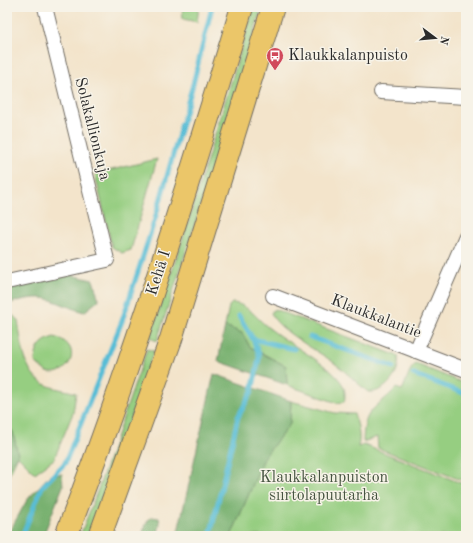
<svg xmlns="http://www.w3.org/2000/svg" width="473" height="543" font-family="'Old Standard TT',serif">
  <style>
    .green { fill: #96ce81; stroke: #607c56 }
    .forest { fill: #78b16f; stroke: #526e4d }
    .lines { fill: none; stroke-linecap: round; stroke-linejoin: round }
    .stream { stroke: #58bdd6; stroke-width: 5 }
    .minor-casing { stroke: #716c63; stroke-width: 16 }
    .trunk-casing { stroke: #716c63; stroke-width: 24 }
    .minor { stroke: #fff; stroke-width: 14 }
    .trunk { stroke: #ebc669; stroke-width: 22 }
    .labels { text-anchor: middle; dominant-baseline: central; stroke-width: 3; stroke-linejoin: round; paint-order: stroke }
    .poi-label { font-size: 16px; fill: #2b2b2b; stroke: #f7f3e8; text-anchor: start }
    .street-label { font-size: 16px; fill: #2b2b2b; stroke: #f7f3e8 }
    .park-label { font-size: 16px; fill: #465440; stroke: #f7f3e8 }
  </style>
  <rect width="100%" height="100%" fill="#f7f3e8"/>
  <filter id="ink" filterUnits="userSpaceOnUse"><feTurbulence type="fractalNoise" baseFrequency=".025" numOctaves="2"/><feDisplacementMap in="SourceGraphic" scale="8" xChannelSelector="R" yChannelSelector="G"/><feConvolveMatrix kernelMatrix="1 2 1 2 8 2 1 2 1" color-interpolation-filters="sRGB"/></filter>
  <filter id="wash" filterUnits="userSpaceOnUse"><feTurbulence type="fractalNoise" baseFrequency=".012" numOctaves="4" result="noise"/><feDisplacementMap in="SourceGraphic" scale="16" xChannelSelector="R" yChannelSelector="G"/><feGaussianBlur stdDeviation="0.9" result="paint"/><feColorMatrix in="noise" values="0 0 0 0 0 0 0 0 0 0 0 0 0 0 0 0 0 1.4 0 .05"/><feComposite in="paint" operator="in"/></filter>
  <g filter="url(#wash)">
    <rect width="100%" height="100%" fill="#f3e4cb"/>
    <g class="green">
      <path d="M 182,7 L 199,7 L 197,22 L 183,19 Z"/>
      <path d="M 254,7 L 262,7 L 193,230 L 157,341 L 150,338 L 186,229 Z"/>
      <path d="M 157,159 L 131,250 L 122,253 L 112,247 L 95,174 Z"/>
      <path d="M 232,303 C 244,303 254,314 262,322 C 283,342 326,361 341,382 C 345,388 346,395 344,402 L 337,403 L 287,385 L 286,366 L 250,347 L 242,333 L 225,326 L 229,306 Z"/>
      <path d="M 274,309 L 398,356 C 402,372 385,394 368,392 C 356,382 345,371 333,362 C 318,351 276,329 271,313 Z"/>
      <path d="M 8,314 L 14,316 L 18,321 C 22,343 23,374 46,385 C 55,389 67,390 76,393 L 73,413 L 54,459 L 35,473 L 18,456 L 7,479 L 7,470 L 18,455 L 13,432 L 7,425 Z"/>
      <path d="M 54,337 C 57,338 62,339 65,342 C 81,354 65,378 47,372 C 43,370 39,365 35,362 C 36,348 40,341 54,337 Z"/>
      <path d="M 147,349 L 154,351 L 107,486 L 88,536 L 80,536 L 100,484 Z"/>
      <path d="M 416,364 L 466,384 L 466,482 L 378,448 L 377,437 L 363,442 C 364,406 375,411 396,388 L 402,390 C 407,381 408,369 416,364 Z"/>
      <path d="M 291,401 L 335,413 L 354,414 C 358,424 361,437 358,447 L 364,445 L 466,485 L 466,536 L 231,536 L 265,456 L 290,424 Z"/>
    </g>
    <g class="forest">
      <path d="M 71,275 L 93,280 L 99,300 L 84,312 C 72,309 63,304 51,300 C 37,295 21,300 7,304 L 7,289 Z"/>
      <path d="M 225,326 L 242,333 L 250,347 L 286,366 L 287,385 L 218,361 Z"/>
      <path d="M 214,374 L 291,401 L 290,424 L 265,456 L 231,536 L 177,536 Z"/>
      <path d="M 7,425 L 13,432 L 18,455 L 7,470 Z"/>
      <path d="M 62,474 L 63,486 L 43,536 L 7,536 L 27,500 L 49,476 Z"/>
      <path d="M 152,517 L 159,518 L 160,525 L 157,536 L 141,536 L 148,520 Z"/>
    </g>
    <g class="lines">
      <g class="stream">
        <path d="M 310,337 L 393,367"/>
        <path d="M 253,339 L 294,349"/>
        <path d="M 413,374 L 466,394"/>
        <path d="M 22,536 L 42,487 L 65,463 L 122,321 L 155,219 L 193,84 L 212,7"/>
        <path d="M 210,536 L 238,417 L 252,391 L 259,359 L 259,354 L 253,339 L 239,316"/>
      </g>
    </g>
  </g>
  <g filter="url(#ink)">
    <g class="lines">
      <defs>
        <g id="minor">
          <path d="M 381,92 L 466,97"/>
          <path d="M 7,282 L 107,260 L 45,7"/>
          <path d="M 273,296 L 466,370"/>
          <path d="M 416,351 L 466,236"/>
        </g>
        <g id="trunk">
          <path d="M 66,536 C 133,362 188,185 242,7"/>
          <path d="M 100,536 L 171,339 L 273,7"/>
        </g>
      </defs>
      <use href="#minor" class="minor-casing"/>
      <use href="#trunk" class="trunk-casing"/>
      <use href="#minor" class="minor"/>
      <use href="#trunk" class="trunk"/>
    </g>
  </g>
  <defs>
    <symbol id="bus-pin" viewBox="-11 -11 22 30"><path d="M0 17L-7.5 6A9.5 9.5 0 1 1 7.5 6Z" fill="#d1495b" stroke="#f7f3e8"/><path d="M-5-6H5V4H4V6H2V4H-2V6H-4V4H-5ZM-3.5-4V0h7V-4ZM-3.5 1.2v1.5H-2V1.2ZM2 1.2v1.5H3.5V1.2Z" fill="#fff"/></symbol>
  </defs>
  <g fill-rule="evenodd">
    <use href="#bus-pin" x="265" y="46" width="20" height="27"/>
  </g>
  <g class="labels">
    <g class="poi-label">
      <text x="288" y="56">Klaukkalanpuisto</text>
    </g>
    <g class="street-label">
      <text transform="translate(92 129) rotate(76)">Solakallionkuja</text>
      <text transform="translate(159 273) rotate(-72)">Kehä I</text>
      <text transform="translate(376 317) rotate(21)">Klaukkalantie</text>
    </g>
    <g class="park-label">
      <text x="324" y="478">Klaukkalanpuiston<tspan x="324" dy="18">siirtolapuutarha</tspan></text>
    </g>
  </g>
  <rect width="473" height="543" fill="none" stroke="#f7f3e8" stroke-width="24"/>
  <g transform="translate(435 38) rotate(106)" stroke="#f7f3e8" stroke-width="3" paint-order="stroke">
  <path d="M0-3L7 15L0 10L-7 15Z" fill="#2b2b2b"/>
  <text y="-6" font-size="11" font-weight="bold" text-anchor="middle" fill="#2b2b2b">N</text>
  </g>
</svg>
